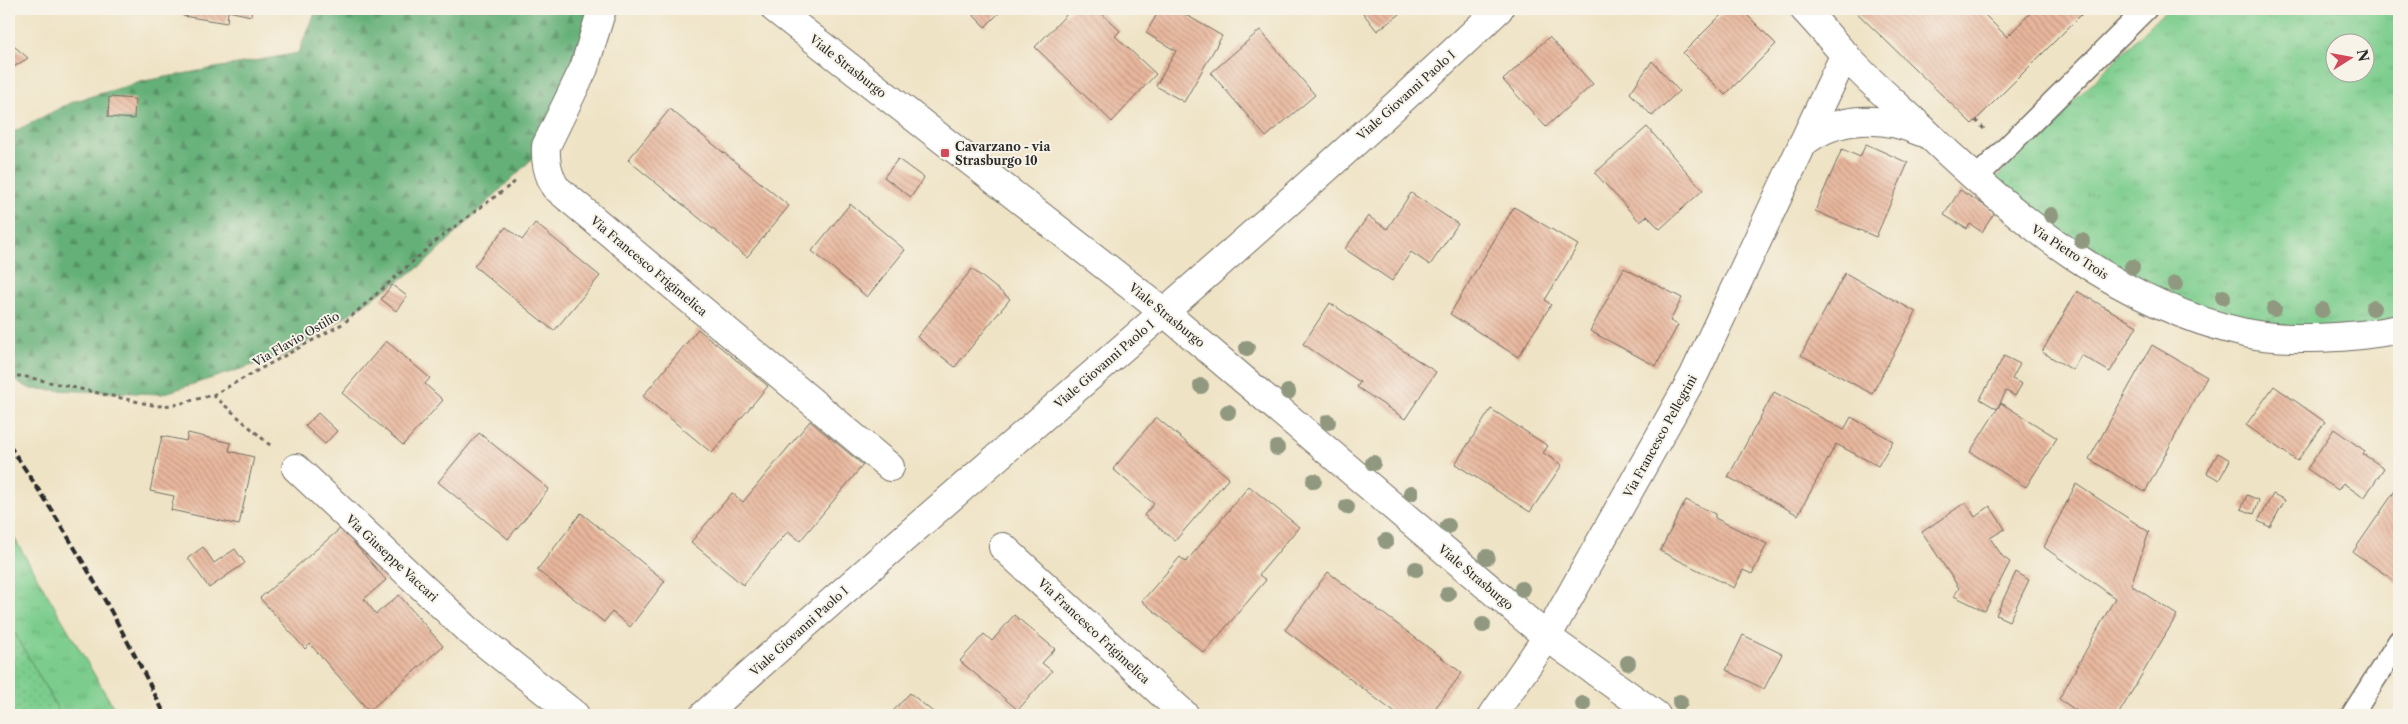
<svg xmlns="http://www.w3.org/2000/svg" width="2408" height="724" font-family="'Libre Caslon Text',serif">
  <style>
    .grass { fill: url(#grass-tufts); stroke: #547c5c; fill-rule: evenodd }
    .forest { fill: url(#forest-firs); stroke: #486e52 }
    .garden { fill: url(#garden-dots); stroke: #547c5c }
    .building { fill: url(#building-back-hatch) }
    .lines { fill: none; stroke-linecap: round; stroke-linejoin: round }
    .lane-casing { stroke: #706b61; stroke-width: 24 }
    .street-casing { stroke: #706b61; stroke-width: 30 }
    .secondary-casing { stroke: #706b61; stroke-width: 30 }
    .path { stroke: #706b61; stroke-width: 3; stroke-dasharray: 4 4; stroke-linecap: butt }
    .lane { stroke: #fff; stroke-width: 21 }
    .street { stroke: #fff; stroke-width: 28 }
    .secondary { stroke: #fff; stroke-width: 28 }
    .rail { stroke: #2b2b2b; stroke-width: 4; stroke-dasharray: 8 4; stroke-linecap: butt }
    .tree { fill: #909980 }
    .poi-dot { fill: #d1495b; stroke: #f7f3e8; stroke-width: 2 }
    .labels { text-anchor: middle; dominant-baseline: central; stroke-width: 4; stroke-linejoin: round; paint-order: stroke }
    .street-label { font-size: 12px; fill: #2b2b2b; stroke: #f7f3e8 }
    .poi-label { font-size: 12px; font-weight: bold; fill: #2b2b2b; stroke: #f7f3e8; text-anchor: start }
  </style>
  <defs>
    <pattern id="grass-tufts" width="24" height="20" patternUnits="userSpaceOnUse" patternTransform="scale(1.25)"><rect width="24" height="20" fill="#7ccd8d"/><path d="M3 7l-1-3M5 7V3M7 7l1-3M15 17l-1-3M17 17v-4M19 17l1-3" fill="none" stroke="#6bb07a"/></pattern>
    <pattern id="forest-firs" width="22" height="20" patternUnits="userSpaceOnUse" patternTransform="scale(1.25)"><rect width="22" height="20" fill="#65b078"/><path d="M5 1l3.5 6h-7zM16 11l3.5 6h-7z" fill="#538f63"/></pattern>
    <pattern id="garden-dots" width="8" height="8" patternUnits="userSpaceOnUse" patternTransform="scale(1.25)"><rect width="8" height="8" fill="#7ccd8d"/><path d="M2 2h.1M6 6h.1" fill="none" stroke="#6bb07a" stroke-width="1.8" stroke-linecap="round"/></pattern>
    <pattern id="building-back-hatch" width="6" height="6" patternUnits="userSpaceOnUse" patternTransform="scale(1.25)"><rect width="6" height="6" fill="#e9b79d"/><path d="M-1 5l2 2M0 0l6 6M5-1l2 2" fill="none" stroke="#bd9580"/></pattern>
  </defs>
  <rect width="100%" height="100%" fill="#f7f3e8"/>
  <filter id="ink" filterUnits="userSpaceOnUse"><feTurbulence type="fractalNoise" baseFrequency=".02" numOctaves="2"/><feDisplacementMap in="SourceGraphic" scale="10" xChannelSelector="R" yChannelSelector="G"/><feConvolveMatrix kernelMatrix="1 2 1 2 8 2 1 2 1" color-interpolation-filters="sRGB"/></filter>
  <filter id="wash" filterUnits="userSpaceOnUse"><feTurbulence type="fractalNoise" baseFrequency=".0096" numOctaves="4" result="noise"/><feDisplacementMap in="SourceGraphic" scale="20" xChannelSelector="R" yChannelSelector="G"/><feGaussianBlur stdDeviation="1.12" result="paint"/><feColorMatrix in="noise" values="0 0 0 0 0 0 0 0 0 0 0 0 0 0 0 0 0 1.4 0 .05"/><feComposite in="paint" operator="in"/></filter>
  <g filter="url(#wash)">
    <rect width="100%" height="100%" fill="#efe3c5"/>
    <g class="grass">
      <path d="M 2167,9 L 2399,9 L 2399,339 L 2329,345 L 2126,299 L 1991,183 ZM 2336,42 L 2366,42 L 2366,72 L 2336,72 Z"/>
      <path d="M 9,529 L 118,715 L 61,715 L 9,623 Z"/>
    </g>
    <path class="forest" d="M 317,9 L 595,9 L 542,149 L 425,263 L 291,353 L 162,394 L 31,389 L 9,377 L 9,134 L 72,102 L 144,81 L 298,53 Z"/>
    <path class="garden" d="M 9,623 L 61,715 L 9,715 Z"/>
    <g id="blocks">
      <g class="building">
        <path d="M 184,9 L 252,9 L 251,16 L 228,11 L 227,23 L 183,16 Z"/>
        <path d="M 967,9 L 1003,9 L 985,27 Z"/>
        <path d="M 1072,9 L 1080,9 L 1084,12 L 1087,9 L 1097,9 L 1120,31 L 1115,36 L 1156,74 L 1112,122 L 1035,47 Z"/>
        <path d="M 1160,9 L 1176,9 L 1222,36 L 1184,102 L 1156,86 L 1176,51 L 1146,33 Z"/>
        <path d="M 1360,9 L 1407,9 L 1377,31 Z"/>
        <path d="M 1727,9 L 1741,9 L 1776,44 L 1725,95 L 1683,53 Z"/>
        <path d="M 1853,9 L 1979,9 L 2007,37 L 2034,9 L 2087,9 L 1972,124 Z"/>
        <path d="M 1260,30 L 1315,95 L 1266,137 L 1211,73 Z"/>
        <path d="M 1549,37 L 1593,84 L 1546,127 L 1503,80 Z"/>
        <path d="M 9,42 L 28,58 L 9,70 Z"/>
        <path d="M 1652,61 L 1679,91 L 1652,116 L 1630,93 Z"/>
        <path d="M 109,97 L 135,99 L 134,119 L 108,117 Z"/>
        <path d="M 670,109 L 789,206 L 747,257 L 628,160 Z"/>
        <path d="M 1647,127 L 1703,190 L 1660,229 L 1647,216 L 1640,222 L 1595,173 Z"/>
        <path d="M 1866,144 L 1908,163 L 1876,237 L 1815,211 L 1842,149 L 1860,157 Z"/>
        <path d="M 898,159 L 924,178 L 911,197 L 884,177 Z"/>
        <path d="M 1960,190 L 1995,212 L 1982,232 L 1970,224 L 1967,229 L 1944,215 Z"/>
        <path d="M 1411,193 L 1458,224 L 1430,265 L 1411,252 L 1392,281 L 1345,249 L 1368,216 L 1387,229 Z"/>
        <path d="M 850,204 L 905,250 L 867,297 L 812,251 Z"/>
        <path d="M 1514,207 L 1578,245 L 1545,300 L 1551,305 L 1518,357 L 1450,314 Z"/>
        <path d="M 535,223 L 600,276 L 554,331 L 474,266 L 506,227 L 522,240 Z"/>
        <path d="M 1624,268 L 1682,298 L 1670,321 L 1678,325 L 1656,366 L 1590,331 Z"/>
        <path d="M 972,269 L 1010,299 L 955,367 L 917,337 Z"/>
        <path d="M 1845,273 L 1916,312 L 1872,394 L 1801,355 Z"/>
        <path d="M 392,285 L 407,296 L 396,311 L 381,299 Z"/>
        <path d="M 2077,291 L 2137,326 L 2110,372 L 2081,355 L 2073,370 L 2042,352 Z"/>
        <path d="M 1330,303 L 1436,372 L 1405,419 L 1357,387 L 1360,382 L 1303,344 Z"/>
        <path d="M 698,329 L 768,386 L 712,453 L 643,396 Z"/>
        <path d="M 386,341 L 430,378 L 425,384 L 443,400 L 403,445 L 342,393 Z"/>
        <path d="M 2152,345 L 2207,377 L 2145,492 L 2089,459 Z"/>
        <path d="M 2004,356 L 2020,364 L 2012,379 L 2022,384 L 2015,396 L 2006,391 L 1997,409 L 1980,399 Z"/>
        <path d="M 2274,386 L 2325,422 L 2297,461 L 2246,425 Z"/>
        <path d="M 1774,392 L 1844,430 L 1851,417 L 1893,441 L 1878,466 L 1836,444 L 1798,515 L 1728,477 Z"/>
        <path d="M 2001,403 L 2057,438 L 2026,487 L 1970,452 Z"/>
        <path d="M 1491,409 L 1548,446 L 1543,453 L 1562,465 L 1530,512 L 1455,464 Z"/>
        <path d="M 318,413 L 337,431 L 325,444 L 305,426 Z"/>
        <path d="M 1156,417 L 1229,478 L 1175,541 L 1144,515 L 1154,504 L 1113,469 Z"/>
        <path d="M 810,421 L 863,465 L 800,541 L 788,531 L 743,585 L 691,542 L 732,493 L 743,502 Z"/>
        <path d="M 2334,429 L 2365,451 L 2363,454 L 2384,468 L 2364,498 L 2343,483 L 2338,490 L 2307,469 Z"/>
        <path d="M 188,433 L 231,443 L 229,451 L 254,457 L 239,525 L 171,510 L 174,496 L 150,491 L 162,436 L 186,441 Z"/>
        <path d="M 479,433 L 549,489 L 508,539 L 438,482 Z"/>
        <path d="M 2218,453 L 2230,460 L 2219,480 L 2207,473 Z"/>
        <path d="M 2076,484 L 2149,532 L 2131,585 L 2177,615 L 2118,715 L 2083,715 L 2059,699 L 2115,598 L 2044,547 Z"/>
        <path d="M 2399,485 L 2399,584 L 2353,552 Z"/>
        <path d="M 1249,486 L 1299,527 L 1259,575 L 1266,580 L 1204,653 L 1142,601 L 1180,557 L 1186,562 Z"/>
        <path d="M 2273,494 L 2285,500 L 2270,527 L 2258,521 Z"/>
        <path d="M 2247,495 L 2259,500 L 2254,514 L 2241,509 Z"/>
        <path d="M 1686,500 L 1715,514 L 1715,518 L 1767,544 L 1752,574 L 1743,570 L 1734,588 L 1660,551 Z"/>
        <path d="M 1966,502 L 1975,517 L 1990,506 L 2005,529 L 1990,538 L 2003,557 L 2010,562 L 1985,611 L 1954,596 L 1959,588 L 1922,532 Z"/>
        <path d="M 581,513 L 665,581 L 630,627 L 612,612 L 604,622 L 537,570 Z"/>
        <path d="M 341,528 L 386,580 L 364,599 L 376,614 L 399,595 L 443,646 L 369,711 L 310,644 L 305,649 L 260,598 Z"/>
        <path d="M 203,547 L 214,563 L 235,549 L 245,563 L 209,588 L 188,558 Z"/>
        <path d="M 1328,572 L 1462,673 L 1430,715 L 1398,715 L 1285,630 Z"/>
        <path d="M 2016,572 L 2029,580 L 2009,621 L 1996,615 Z"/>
        <path d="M 1014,615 L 1055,649 L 1042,663 L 1052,671 L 1018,710 L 960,661 L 984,634 L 992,641 Z"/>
        <path d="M 1743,635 L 1782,654 L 1764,689 L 1726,670 Z"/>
        <path d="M 910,693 L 933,712 L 930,715 L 897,715 L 893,711 Z"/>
      </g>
    </g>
  </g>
  <g filter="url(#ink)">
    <use href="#blocks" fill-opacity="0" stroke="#706b61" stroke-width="1"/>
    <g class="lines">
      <defs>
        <g id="lane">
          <path d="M 1975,179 L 2146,9"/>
          <path d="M 2352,715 L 2399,641"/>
        </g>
        <g id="street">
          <path d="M 602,9 L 584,68 L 546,146 C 545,162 548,173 555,187 L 890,467"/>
          <path d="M 1164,312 L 1547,637"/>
          <path d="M 296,468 L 467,629 L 575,715"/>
          <path d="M 1003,547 L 1185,715"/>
        </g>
        <g id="secondary">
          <path d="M 775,9 L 1164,312"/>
          <path d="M 1804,9 C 1818,24 1831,39 1844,54 C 1870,83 1901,108 1929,135 C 2019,221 2120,305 2245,333 C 2288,342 2356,338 2399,329"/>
          <path d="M 1803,143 C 1836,116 1883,115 1921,132"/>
          <path d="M 1547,637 L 1656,715"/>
          <path d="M 704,715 C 967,478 1242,253 1499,9"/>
          <path d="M 1493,715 L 1547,637 L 1694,375 L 1845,54"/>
        </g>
      </defs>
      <use href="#lane" class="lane-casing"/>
      <use href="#street" class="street-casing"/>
      <use href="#secondary" class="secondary-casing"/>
      <g class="path">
        <path d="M 1976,120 L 1984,129"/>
        <path d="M 9,376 L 22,376 L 157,406 L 174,405 L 213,395 L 344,323 L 438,239 L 516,181"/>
        <path d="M 213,395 L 271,446"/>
      </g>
      <use href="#lane" class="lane"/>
      <use href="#street" class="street"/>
      <use href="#secondary" class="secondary"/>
      <path class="rail" d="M 9,445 C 68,532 119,621 165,715"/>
    </g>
    <g class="tree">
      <circle cx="2051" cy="215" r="8"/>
      <circle cx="2082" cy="241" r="8"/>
      <circle cx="2132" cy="267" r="8"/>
      <circle cx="2175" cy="284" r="8"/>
      <circle cx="2223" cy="297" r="8"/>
      <circle cx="2373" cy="308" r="8"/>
      <circle cx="2274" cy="309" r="8"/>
      <circle cx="2322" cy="310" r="8"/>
      <circle cx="1247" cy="348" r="8"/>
      <circle cx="1201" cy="386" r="8"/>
      <circle cx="1288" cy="392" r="8"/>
      <circle cx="1228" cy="412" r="8"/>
      <circle cx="1328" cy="422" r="8"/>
      <circle cx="1277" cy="448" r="8"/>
      <circle cx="1373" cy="463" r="8"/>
      <circle cx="1314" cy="481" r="8"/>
      <circle cx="1411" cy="493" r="8"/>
      <circle cx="1347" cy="507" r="8"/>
      <circle cx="1448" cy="526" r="8"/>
      <circle cx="1386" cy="541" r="8"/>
      <circle cx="1487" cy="557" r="8"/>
      <circle cx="1416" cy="569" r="8"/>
      <circle cx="1522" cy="589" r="8"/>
      <circle cx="1448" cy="594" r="8"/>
      <circle cx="1483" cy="625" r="8"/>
      <circle cx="1628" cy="663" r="8"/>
      <circle cx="1680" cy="702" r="8"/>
      <circle cx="1583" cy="704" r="8"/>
    </g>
  </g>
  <rect class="poi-dot" x="940" y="148" width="10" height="10" rx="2.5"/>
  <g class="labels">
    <g class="street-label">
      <text transform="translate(848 66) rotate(38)">Viale Strasburgo</text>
      <text transform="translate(1406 95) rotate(-42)">Viale Giovanni Paolo I</text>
      <text transform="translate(2070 252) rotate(33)">Via Pietro Trois</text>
      <text transform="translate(649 266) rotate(40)">Via Francesco Frigimelica</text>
      <text transform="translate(1167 315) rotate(39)">Viale Strasburgo</text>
      <text transform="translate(296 339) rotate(-30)">Via Flavio Ostilio</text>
      <text transform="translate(1104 364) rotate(-41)">Viale Giovanni Paolo I</text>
      <text transform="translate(1660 436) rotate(-61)">Via Francesco Pellegrini</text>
      <text transform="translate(392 558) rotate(43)">Via Giuseppe Vaccari</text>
      <text transform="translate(1476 577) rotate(40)">Viale Strasburgo</text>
      <text transform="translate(799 631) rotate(-42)">Viale Giovanni Paolo I</text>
      <text transform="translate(1094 631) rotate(43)">Via Francesco Frigimelica</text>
    </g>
    <g class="poi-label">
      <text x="955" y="146">Cavarzano - via<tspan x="955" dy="14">Strasburgo 10</tspan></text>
    </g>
  </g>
  <rect width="2408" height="724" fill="none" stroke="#f7f3e8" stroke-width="30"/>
  <g transform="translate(2350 58) rotate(79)"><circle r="24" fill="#f7f3e8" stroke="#a5a39c"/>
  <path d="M0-4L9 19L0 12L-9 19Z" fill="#d1495b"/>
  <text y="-8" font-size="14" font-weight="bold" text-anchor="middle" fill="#2b2b2b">N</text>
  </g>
</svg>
